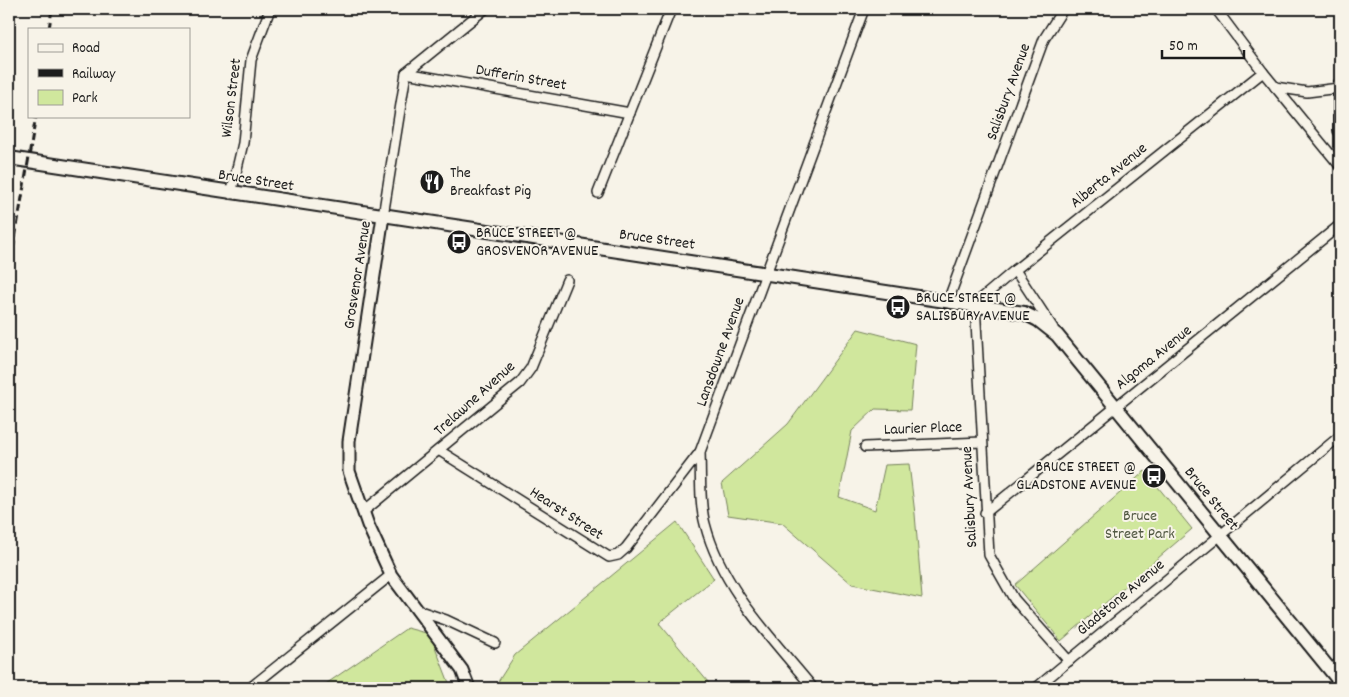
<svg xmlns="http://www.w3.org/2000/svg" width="1349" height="697" font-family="Dekko,sans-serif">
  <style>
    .green { fill: #d0e79d; stroke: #76825c }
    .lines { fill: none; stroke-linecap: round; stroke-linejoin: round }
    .minor-casing { stroke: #1c1c1c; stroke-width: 12 }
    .tertiary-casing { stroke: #1c1c1c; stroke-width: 15 }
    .secondary-casing { stroke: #1c1c1c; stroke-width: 16 }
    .minor { stroke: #f7f3e8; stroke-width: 9 }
    .tertiary { stroke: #f7f3e8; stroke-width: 11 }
    .secondary { stroke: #f7f3e8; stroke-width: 12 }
    .rail { stroke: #1c1c1c; stroke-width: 3; stroke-dasharray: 8 4; stroke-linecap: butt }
    .labels { text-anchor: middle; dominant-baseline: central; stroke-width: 4; stroke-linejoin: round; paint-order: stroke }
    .street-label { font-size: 16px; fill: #1c1c1c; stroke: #f7f3e8 }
    .poi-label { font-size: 16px; fill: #1c1c1c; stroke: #f7f3e8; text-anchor: start }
    .park-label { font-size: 16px; fill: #525943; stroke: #f7f3e8 }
  </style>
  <rect width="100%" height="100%" fill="#f7f3e8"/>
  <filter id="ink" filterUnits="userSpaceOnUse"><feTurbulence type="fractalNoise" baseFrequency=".02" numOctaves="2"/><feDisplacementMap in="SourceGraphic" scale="10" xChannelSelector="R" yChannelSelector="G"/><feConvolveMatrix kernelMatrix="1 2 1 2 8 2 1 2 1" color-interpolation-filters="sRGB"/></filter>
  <g filter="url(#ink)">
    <g class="green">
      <path d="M 858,329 L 916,344 L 910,410 L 875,409 L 852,431 L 839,497 L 875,510 L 885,465 L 909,464 L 915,514 L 922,598 L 852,584 L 782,523 L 728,515 L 722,483 L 788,424 Z"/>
      <path d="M 1145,471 L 1192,529 L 1061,641 L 1015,585 Z"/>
      <path d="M 677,522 L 714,579 L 659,623 L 713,688 L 494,688 L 515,655 Z"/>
      <path d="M 407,628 L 430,634 L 451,688 L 320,688 Z"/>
    </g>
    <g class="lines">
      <defs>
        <g id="minor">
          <path d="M 1216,9 L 1263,72 L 1340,166"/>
          <path d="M 406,73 L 630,113"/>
          <path d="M 1275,87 L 1307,92 L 1339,88"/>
          <path d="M 598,193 L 671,9"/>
          <path d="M 231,194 L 243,143 L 251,60 L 270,9"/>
          <path d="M 383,216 L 406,73 L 485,9"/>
          <path d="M 1015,270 L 1053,328"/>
          <path d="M 948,301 L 1044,39 L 1063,9"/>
          <path d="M 865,447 L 982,442"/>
          <path d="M 440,451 L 609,557 L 618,555 L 626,548 L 700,452"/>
          <path d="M 364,511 L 520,383 L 531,368 L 567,280"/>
          <path d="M 985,513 L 1340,225"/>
          <path d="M 417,610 L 446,620 L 495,643"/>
          <path d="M 1069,661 L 1014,599 L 989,555 L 975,304 L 1015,270 L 1263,72"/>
          <path d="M 1331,670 L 1340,662"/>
          <path d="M 250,688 L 391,575"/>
          <path d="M 813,688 C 772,638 722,589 705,524 C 699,502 701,475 700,452 L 864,9"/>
          <path d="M 1036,688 L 1340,436"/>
        </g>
        <path id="tertiary" d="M 383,216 L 349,441 L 349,471 L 368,525 L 391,575 L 462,670 L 469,688"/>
        <g id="secondary">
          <path d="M 1340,85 L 1340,130"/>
          <path d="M 9,158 L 1024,313 L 1038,320 L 1057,335 L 1340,682"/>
        </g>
      </defs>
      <use href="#minor" class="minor-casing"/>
      <use href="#tertiary" class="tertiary-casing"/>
      <use href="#secondary" class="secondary-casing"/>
      <use href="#minor" class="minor"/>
      <use href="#tertiary" class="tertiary"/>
      <use href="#secondary" class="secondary"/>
      <g class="rail">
        <path d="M 49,29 L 52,9"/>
        <path d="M 9,273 L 36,116"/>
      </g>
    </g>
  </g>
  <defs>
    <symbol id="restaurant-disc" viewBox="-11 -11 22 22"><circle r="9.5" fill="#1c1c1c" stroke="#f7f3e8"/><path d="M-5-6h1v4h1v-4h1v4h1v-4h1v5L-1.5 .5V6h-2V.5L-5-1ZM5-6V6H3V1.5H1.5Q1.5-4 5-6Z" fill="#fff"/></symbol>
    <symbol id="bus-disc" viewBox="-11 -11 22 22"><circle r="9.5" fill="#1c1c1c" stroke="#f7f3e8"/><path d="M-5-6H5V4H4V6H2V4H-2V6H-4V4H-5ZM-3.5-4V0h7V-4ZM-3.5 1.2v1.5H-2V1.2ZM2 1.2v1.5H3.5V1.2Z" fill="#fff"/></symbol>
  </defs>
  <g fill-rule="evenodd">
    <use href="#restaurant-disc" x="418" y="168" width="28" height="28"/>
    <use href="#bus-disc" x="445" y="228" width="28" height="28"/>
    <use href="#bus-disc" x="884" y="293" width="28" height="28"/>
    <use href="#bus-disc" x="1140" y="462" width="28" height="28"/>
  </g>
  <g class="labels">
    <g class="street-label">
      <text transform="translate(521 78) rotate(10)">Dufferin Street</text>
      <text transform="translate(1009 92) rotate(-70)">Salisbury Avenue</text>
      <text transform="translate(232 98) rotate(-83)">Wilson Street</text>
      <text transform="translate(1109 176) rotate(-39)">Alberta Avenue</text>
      <text transform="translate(256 181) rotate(9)">Bruce Street</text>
      <text transform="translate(657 240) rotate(8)">Bruce Street</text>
      <text transform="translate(358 275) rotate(-81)">Grosvenor Avenue</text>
      <text transform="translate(721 352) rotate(-70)">Lansdowne Avenue</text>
      <text transform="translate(1154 358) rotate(-39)">Algoma Avenue</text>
      <text transform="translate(475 399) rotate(-42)">Trelawne Avenue</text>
      <text transform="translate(923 429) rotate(-2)">Laurier Place</text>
      <text transform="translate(970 497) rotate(-93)">Salisbury Avenue</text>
      <text transform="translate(1211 499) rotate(51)">Bruce Street</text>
      <text transform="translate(566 514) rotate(33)">Hearst Street</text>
      <text transform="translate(1121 598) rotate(-40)">Gladstone Avenue</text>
    </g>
    <g class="poi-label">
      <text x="450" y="173">The<tspan x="450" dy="18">Breakfast Pig</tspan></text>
      <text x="476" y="233">BRUCE STREET @<tspan x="476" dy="18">GROSVENOR AVENUE</tspan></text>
      <text x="916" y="298">BRUCE STREET @<tspan x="916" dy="18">SALISBURY AVENUE</tspan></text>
      <text x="1136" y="467" text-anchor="end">BRUCE STREET @<tspan x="1136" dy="18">GLADSTONE AVENUE</tspan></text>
    </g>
    <g class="park-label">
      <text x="1140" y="516">Bruce<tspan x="1140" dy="18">Street Park</tspan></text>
    </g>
  </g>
  <rect width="1349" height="697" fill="none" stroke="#f7f3e8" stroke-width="30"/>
  <rect x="15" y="15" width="1319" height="667" fill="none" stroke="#1c1c1c" stroke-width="2" filter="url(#ink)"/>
  <rect x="28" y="28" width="162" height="90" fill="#f7f3e8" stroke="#9f9d96"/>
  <rect x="38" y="44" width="25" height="8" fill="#f7f3e8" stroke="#9f9d96"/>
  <text x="72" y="52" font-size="15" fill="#1c1c1c">Road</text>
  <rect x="38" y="69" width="25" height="8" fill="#1c1c1c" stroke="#9f9d96"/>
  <text x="72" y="78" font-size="15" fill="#1c1c1c">Railway</text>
  <rect x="38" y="90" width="25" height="15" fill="#d0e79d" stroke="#9f9d96"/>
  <text x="72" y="102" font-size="15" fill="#1c1c1c">Park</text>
  <path d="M1162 50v8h82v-8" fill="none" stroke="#1c1c1c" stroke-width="2.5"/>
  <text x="1169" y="50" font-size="15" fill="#1c1c1c" stroke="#f7f3e8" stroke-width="4" paint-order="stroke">50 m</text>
</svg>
